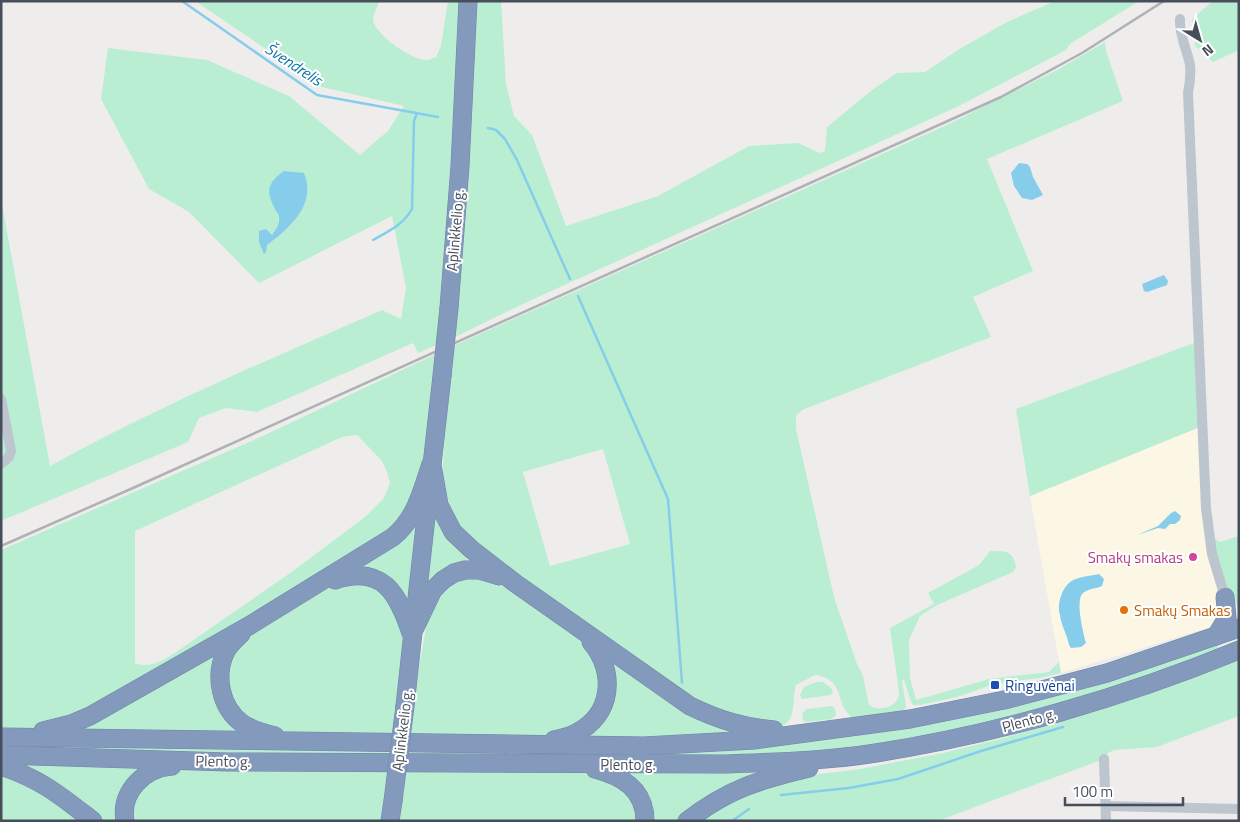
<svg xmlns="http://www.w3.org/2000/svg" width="1240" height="822" font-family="'Titillium Web',sans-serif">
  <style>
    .commercial { fill: #fbf7e4 }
    .green { fill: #b9eed3; fill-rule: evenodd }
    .water { fill: #86cdec }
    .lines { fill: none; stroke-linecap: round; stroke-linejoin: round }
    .stream { stroke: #86cdec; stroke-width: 2.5 }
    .highway-casing { stroke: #6f85a8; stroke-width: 19 }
    .street { stroke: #bdc5cf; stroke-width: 10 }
    .highway { stroke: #839abc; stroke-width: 18 }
    .rail { stroke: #afb1b7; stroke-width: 2.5 }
    .highway-bridge-casing { stroke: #6f85a8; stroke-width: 19; stroke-linecap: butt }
    .highway-bridge { stroke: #839abc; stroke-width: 18 }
    .hotel-dot { fill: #d1479c; stroke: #fff; stroke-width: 2 }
    .food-dot { fill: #e8710a; stroke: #fff; stroke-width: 2 }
    .transit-dot { fill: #1a4fb4; stroke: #fff; stroke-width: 2 }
    .labels { text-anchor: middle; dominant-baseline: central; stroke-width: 4; stroke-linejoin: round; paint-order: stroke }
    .street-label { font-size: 15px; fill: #454e5a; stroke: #fff }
    .hotel-label { font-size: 15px; fill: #b23c85; stroke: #fff; text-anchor: end }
    .food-label { font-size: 15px; fill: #c56008; stroke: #fff; text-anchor: start }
    .transit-label { font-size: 15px; fill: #164399; stroke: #fff; text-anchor: start }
    .water-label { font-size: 16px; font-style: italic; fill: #0b77a6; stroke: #fff }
  </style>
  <rect width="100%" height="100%" fill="#efedec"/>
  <path class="commercial" d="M 1200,427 L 1213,567 L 1221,608 L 1217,625 L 1061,673 L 1030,496 Z"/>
  <g class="green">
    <path d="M 195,1 L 379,1 C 378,7 373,14 373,20 C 376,36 413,61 428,60 C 431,59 433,58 436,57 L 441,46 L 448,1 L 463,1 L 455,149 L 439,344 L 418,353 L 413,343 L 257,412 L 226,408 L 199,418 L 188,442 L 1,521 L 1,199 L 50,466 C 157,407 270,359 382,310 L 401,319 L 406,288 L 392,216 L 259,283 L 189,212 L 149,189 L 101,99 L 108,48 L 207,60 L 289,96 L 360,155 L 388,131 L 404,106 L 322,87 ZM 284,171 L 292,172 L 293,223 L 267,245 L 278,224 Z"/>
    <path d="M 475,1 L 501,1 L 506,84 L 514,116 L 532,135 L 566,226 L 658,196 L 749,146 L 798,143 L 820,153 L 825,151 L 827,127 L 872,90 L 897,73 L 925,72 L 961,48 L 1007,22 L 1055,1 L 1139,1 L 1070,44 L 1066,50 L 959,106 L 527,302 L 453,338 Z"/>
    <path d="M 1213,1 L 1239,1 L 1239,50 L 1213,62 L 1195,46 L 1192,19 Z"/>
    <path d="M 1105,42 L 1106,51 L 1123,101 L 987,159 L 1033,271 L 973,297 L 991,337 L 802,410 L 796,416 L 796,429 L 834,597 L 857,664 L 863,676 L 869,705 C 880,713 900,706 899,692 L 890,628 L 934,604 L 928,593 L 979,565 L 990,551 C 1005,551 1013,550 1016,567 L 1013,572 L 937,605 L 920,616 L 909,640 L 910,678 L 916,700 L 989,679 L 1049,672 L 1059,662 L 1061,673 L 1040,678 L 1005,682 L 986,687 L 957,697 L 920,705 L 913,705 L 911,702 L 904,680 L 902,681 L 906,706 L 905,709 L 899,712 L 857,720 C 831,707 850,681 815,675 L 796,685 C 791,701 798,720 780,727 L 725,719 L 493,562 L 448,515 L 442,478 L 451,347 L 949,124 L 1059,69 ZM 603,449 L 630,544 L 550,566 L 523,472 Z"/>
    <path d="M 1194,343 L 1200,427 L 1030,496 L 1016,409 Z"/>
    <path d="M 438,353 L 422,473 L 410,513 L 378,543 L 79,717 L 32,729 L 1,730 L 1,550 L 265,435 ZM 357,435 L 382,461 L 387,472 L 390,483 L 384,498 L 365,517 L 293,571 L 179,650 C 168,658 149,670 135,663 L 135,531 L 342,437 Z"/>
    <path d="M 434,503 L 483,566 L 424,598 Z"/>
    <path d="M 421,514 L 410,615 L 402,597 L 349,570 Z"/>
    <path d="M 1239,536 L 1239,608 C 1223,589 1218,561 1213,537 L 1220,542 Z"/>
    <path d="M 464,575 L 492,577 L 579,637 L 600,660 L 599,709 L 561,735 L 538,737 L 278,732 L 263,729 L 227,701 L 225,667 L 232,650 L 257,627 L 334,584 L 349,579 L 379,586 L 403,626 L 403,645 L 411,713 L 428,616 L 439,590 Z"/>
    <path d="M 1216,642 L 1220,652 L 1107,693 L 904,743 L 721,761 L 1,750 L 1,742 L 138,747 L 841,736 Z"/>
    <path d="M 224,645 L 215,674 L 252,735 L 58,733 Z"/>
    <path d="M 604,651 L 745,733 L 661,738 L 574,739 L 596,724 Z"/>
    <path d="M 1239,660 L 1239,716 L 1157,747 L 1114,750 L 1108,753 L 1104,759 L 938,821 L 693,821 L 746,791 L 804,776 L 860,769 L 943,753 L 1000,739 L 1076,717 Z"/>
    <path d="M 816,682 L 823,682 L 831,688 L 833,693 L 831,695 L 802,699 L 800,695 L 804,687 Z"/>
    <path d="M 831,706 L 835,708 L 836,715 L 832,719 L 806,722 L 803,720 L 802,713 L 807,709 Z"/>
    <path d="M 14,764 L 152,766 L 120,821 L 100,821 Z"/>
    <path d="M 175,769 L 592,773 L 632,792 L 642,821 L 129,821 L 130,805 L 145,780 Z"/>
    <path d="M 782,771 L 680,821 L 651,821 L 622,772 Z"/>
    <path d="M 1,776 L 45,792 L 88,821 L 1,821 Z"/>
  </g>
  <g class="water">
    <path d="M 1019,163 L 1027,164 L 1030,167 L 1033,177 L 1043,195 L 1032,200 L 1022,198 L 1014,186 L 1011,173 Z"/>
    <path d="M 284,171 L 304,173 C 317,204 290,228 267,245 L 266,252 L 264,254 L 259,242 L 259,231 L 266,229 L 272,235 C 275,230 280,224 279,217 C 279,214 275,210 274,207 C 265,189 269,182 284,171 Z"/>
    <path d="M 1164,275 L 1168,281 L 1167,285 L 1147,292 L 1144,291 L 1142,284 Z"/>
    <path d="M 1175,511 L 1181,516 L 1180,520 L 1175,524 L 1170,524 L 1165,529 L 1158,528 L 1137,535 L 1158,526 L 1171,513 Z"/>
    <path d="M 1099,574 L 1104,579 L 1102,586 C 1096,589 1089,588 1083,593 C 1075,600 1083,632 1086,643 L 1081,647 L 1071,648 L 1069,645 C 1067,634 1061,625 1060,615 C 1058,608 1059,602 1061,596 C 1068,576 1081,578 1099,574 Z"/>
  </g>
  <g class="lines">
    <g class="stream">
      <path d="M 182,1 L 317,95 L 438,117"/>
      <path d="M 488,128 L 496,130 L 505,139 L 517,160 L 570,279"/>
      <path d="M 373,240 C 389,231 403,225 412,209 L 414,121 L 417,113"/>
      <path d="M 578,296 L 668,499 L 682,683"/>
      <path d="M 781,795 L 849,788 L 898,779 L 981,751 L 1063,727"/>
      <path d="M 732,821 L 749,809"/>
    </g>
    <defs>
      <g id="highway">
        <path d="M 449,308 L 460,166 L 468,1"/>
        <path d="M 442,376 L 432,465 L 439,505 L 453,532 L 471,549 L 515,583 L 690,706 C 719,720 742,727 774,730"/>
        <path d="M 335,580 C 383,564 398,594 411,633"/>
        <path d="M 415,616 L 429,490"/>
        <path d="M 241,634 C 236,639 230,644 226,651 C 214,675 220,708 243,724 C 252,730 264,733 275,736"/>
        <path d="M 1216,636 L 1227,618 L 1225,597"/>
        <path d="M 405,706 L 413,632 L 433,590 L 443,580 L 454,573 L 465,570 L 479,570 L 499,576"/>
        <path d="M 43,731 L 71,724 L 90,716 L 252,624 L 393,537 C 416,518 422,491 431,464"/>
        <path d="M 1,737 L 644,746 L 754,740 L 910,719 L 1004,700 L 1107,673 L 1239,628"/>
        <path d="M 554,740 C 561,738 570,737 576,733 C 613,715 616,671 591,642"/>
        <path d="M 1,755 L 228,762 L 725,764 C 776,762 826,761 876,753 C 998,734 1125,697 1239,650"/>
        <path d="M 1,766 C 41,779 61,796 93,821"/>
        <path d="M 595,769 C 622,776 645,789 645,821"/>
        <path d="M 125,821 C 120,792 144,768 172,766"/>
        <path d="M 390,821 L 393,801"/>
        <path d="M 687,821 C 728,789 759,780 809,768"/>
      </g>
    </defs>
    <use href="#highway" class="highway-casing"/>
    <g class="street">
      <path d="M 1180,19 C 1179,36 1187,49 1190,65 C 1191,75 1190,83 1188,93 L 1206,508 L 1212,554 L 1225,597"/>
      <path d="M 1,399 L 11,451 L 9,457 L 1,464"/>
      <path d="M 1104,759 L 1106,821"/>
      <path d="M 1106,806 L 1239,809"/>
    </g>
    <use href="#highway" class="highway"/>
    <path class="rail" d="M 1,546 L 133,488 L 1001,97 L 1082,53 L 1164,1"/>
    <defs>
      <g id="highway-bridge">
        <path d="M 442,376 L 449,308"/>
        <path d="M 393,801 L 405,706"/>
      </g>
    </defs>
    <use href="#highway-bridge" class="highway-bridge-casing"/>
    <use href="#highway-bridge" class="highway-bridge"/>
  </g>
  <circle class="hotel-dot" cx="1193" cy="557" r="5"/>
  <circle class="food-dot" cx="1124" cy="610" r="5"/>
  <rect class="transit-dot" x="990" y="680" width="10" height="10" rx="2.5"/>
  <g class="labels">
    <g class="street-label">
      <text transform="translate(455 230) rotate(-85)">Aplinkkelio g.</text>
      <text transform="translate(1029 720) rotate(-15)">Plento g.</text>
      <text transform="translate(402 730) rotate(-83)">Aplinkkelio g.</text>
      <text transform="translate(223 761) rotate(1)">Plento g.</text>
      <text x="628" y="764">Plento g.</text>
    </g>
    <g class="hotel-label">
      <text x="1183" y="557">Smakų smakas</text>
    </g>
    <g class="food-label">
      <text x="1134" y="610">Smakų Smakas</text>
    </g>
    <g class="transit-label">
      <text x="1005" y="685">Ringuvėnai</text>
    </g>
    <g class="water-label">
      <text transform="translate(294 64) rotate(33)">Švendrelis</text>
    </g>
  </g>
  <rect width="1240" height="822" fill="none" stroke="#454e5a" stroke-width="5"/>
  <g transform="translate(1200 40) rotate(143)" stroke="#ffffff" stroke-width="4" paint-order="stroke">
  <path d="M0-4L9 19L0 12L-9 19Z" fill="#454e5a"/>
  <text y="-8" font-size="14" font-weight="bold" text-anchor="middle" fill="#454e5a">N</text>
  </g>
  <path d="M1065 797v8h118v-8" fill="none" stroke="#454e5a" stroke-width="2.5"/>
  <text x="1072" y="797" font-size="15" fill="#454e5a" stroke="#ffffff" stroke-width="4" paint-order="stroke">100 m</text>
</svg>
